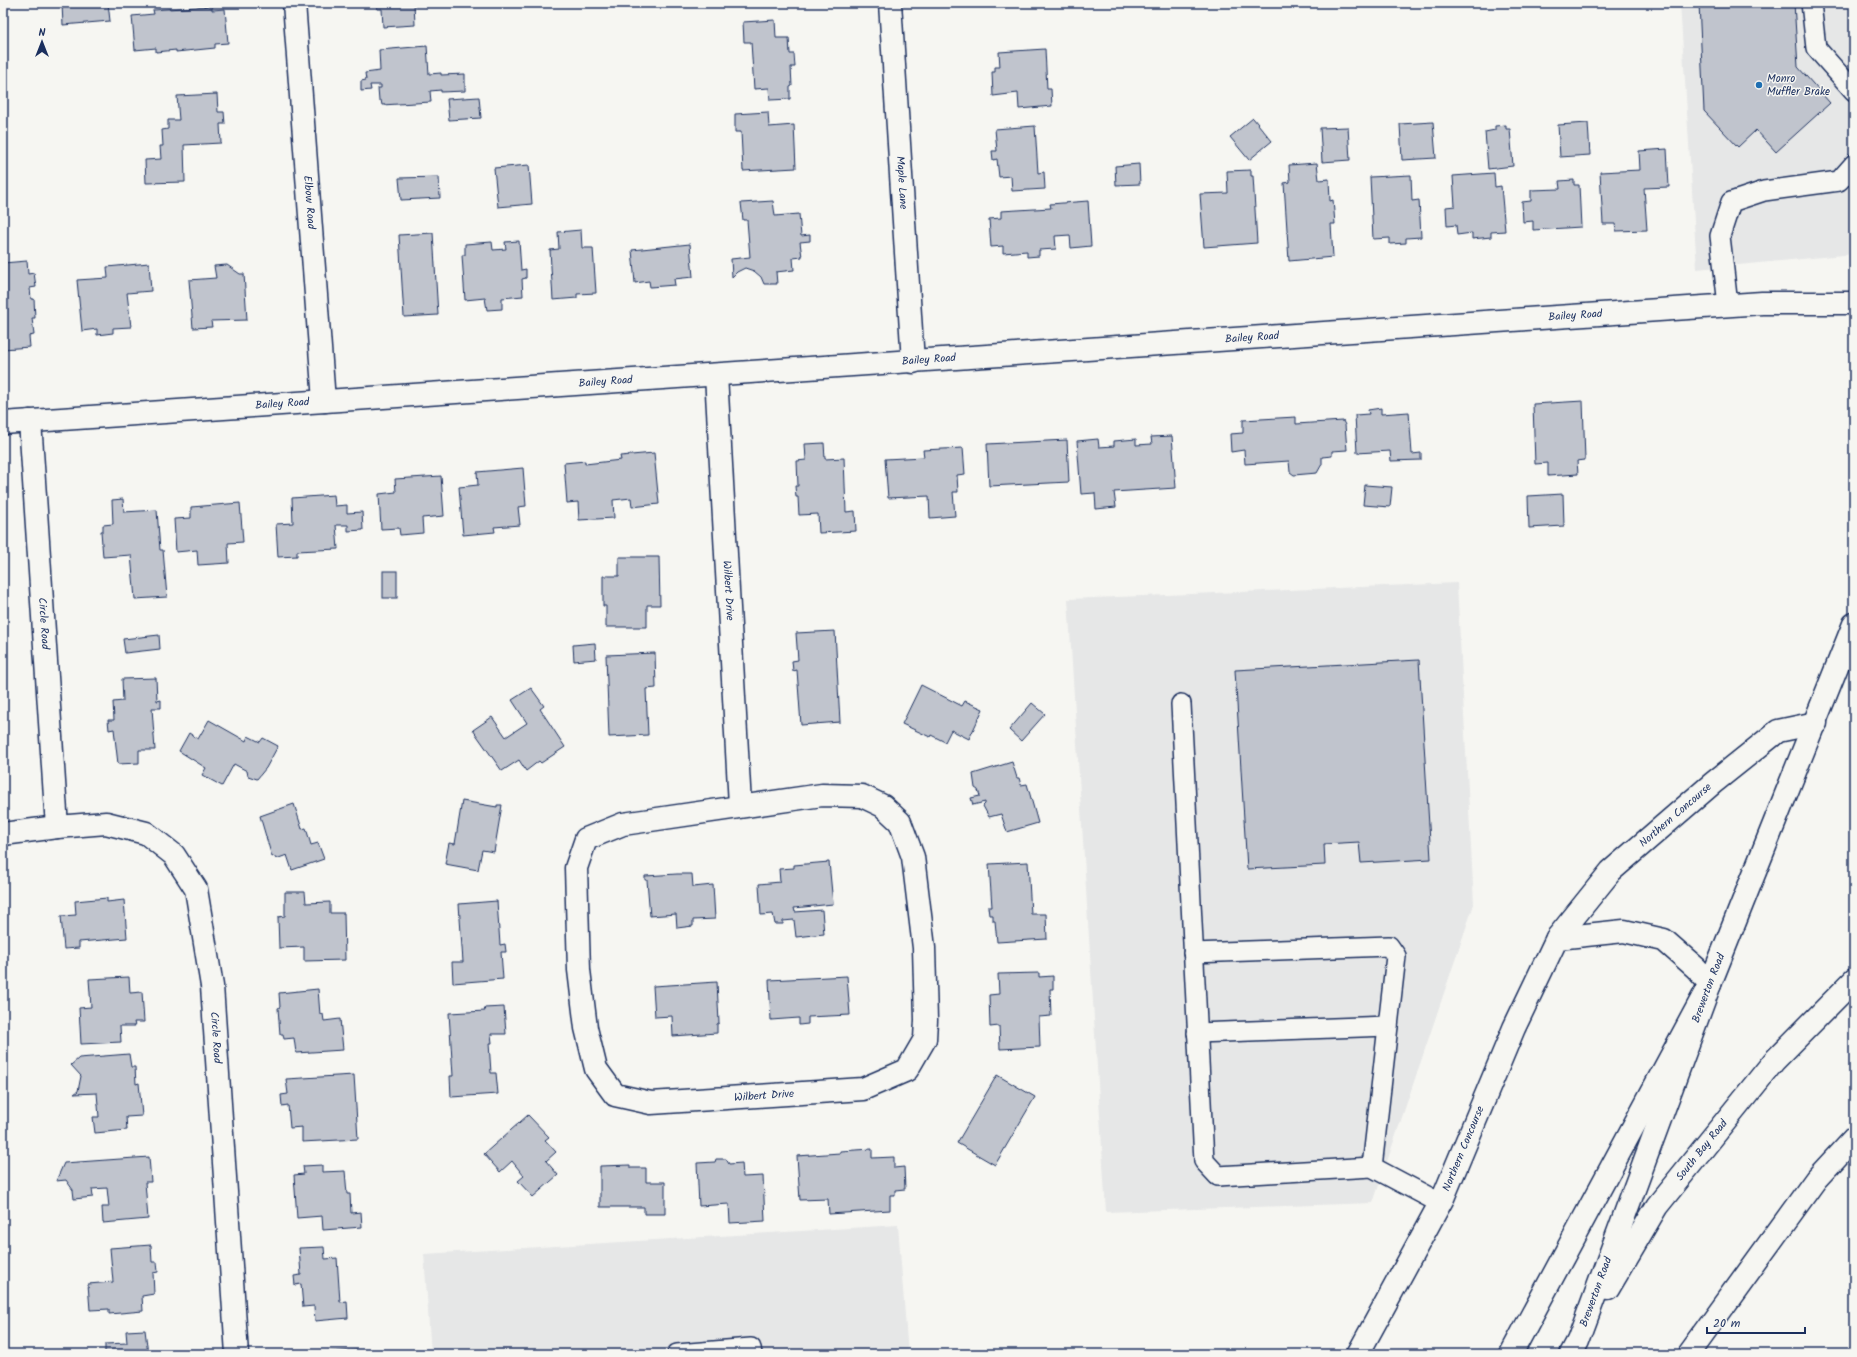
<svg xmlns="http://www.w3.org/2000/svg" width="1857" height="1357" font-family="Kalam,sans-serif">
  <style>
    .built { fill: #e6e7e7 }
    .building { fill: #c0c4cd; stroke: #1b2f5e }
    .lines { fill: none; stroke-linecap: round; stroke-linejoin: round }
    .service-casing { stroke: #1b2f5e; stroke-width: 22 }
    .minor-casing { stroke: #1b2f5e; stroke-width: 25 }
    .tertiary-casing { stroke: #1b2f5e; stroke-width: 25 }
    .primary-casing { stroke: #1b2f5e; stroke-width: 25 }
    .motorway-casing { stroke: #1b2f5e; stroke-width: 25 }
    .service { stroke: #f6f6f2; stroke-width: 19 }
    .minor { stroke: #f6f6f2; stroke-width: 22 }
    .tertiary { stroke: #f6f6f2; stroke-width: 22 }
    .primary { stroke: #f6f6f2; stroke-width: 22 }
    .motorway { stroke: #f6f6f2; stroke-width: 22 }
    .poi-dot { fill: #1f6fb2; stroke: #f6f6f2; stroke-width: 1.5 }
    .labels { text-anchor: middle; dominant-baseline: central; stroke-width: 3; stroke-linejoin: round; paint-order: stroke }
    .poi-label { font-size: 11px; fill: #1b2f5e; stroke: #f6f6f2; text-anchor: start }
    .street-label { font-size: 11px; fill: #1b2f5e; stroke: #f6f6f2 }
  </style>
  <rect width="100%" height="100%" fill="#f6f6f2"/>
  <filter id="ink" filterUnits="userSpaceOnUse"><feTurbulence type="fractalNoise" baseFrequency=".025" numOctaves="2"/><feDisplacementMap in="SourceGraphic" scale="8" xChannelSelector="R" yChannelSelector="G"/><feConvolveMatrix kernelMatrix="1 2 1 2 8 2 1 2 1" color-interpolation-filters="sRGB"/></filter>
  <g filter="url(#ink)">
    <g class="built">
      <path d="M 1680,3 L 1854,3 L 1854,254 L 1697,269 Z"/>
      <path d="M 1457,583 L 1474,904 L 1373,1203 L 1106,1212 L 1068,599 Z"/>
      <path d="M 898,1225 L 908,1354 L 431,1354 L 424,1254 Z"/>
    </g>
    <g class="building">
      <path d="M 77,3 L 108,3 L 110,21 L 63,25 L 62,4 Z"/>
      <path d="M 377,3 L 414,3 L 415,25 L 383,27 L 382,9 L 377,9 Z"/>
      <path d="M 1699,3 L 1794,3 L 1798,67 L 1830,103 L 1776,152 L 1756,130 L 1738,147 L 1704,111 Z"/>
      <path d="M 212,6 L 212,10 L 225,9 L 228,43 L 215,44 L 215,48 L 176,52 L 176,50 L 156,52 L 156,48 L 135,50 L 132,16 L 154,14 L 153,10 Z"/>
      <path d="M 775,20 L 776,38 L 789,38 L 790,54 L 794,54 L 795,67 L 791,67 L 792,86 L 790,87 L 790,99 L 770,100 L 769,88 L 754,89 L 751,42 L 744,42 L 743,22 Z"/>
      <path d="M 427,46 L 429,74 L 441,73 L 441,75 L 465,74 L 465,91 L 441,92 L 441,90 L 430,91 L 431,102 L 382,105 L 381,100 L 379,100 L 378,88 L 381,88 L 381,85 L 370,85 L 371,90 L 361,91 L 361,81 L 366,80 L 365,73 L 380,71 L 379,50 Z"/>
      <path d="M 1045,49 L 1047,89 L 1051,89 L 1052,106 L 1019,109 L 1018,93 L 993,96 L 992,72 L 995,72 L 995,67 L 1000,67 L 999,52 Z"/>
      <path d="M 217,94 L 218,112 L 224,112 L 225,124 L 220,124 L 221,143 L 184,145 L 185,182 L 146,183 L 145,160 L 161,159 L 160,146 L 163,146 L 162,130 L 168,129 L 168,120 L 179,120 L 177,96 Z"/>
      <path d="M 479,97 L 481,118 L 449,120 L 447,99 Z"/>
      <path d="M 768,112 L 769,127 L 794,125 L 796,168 L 743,171 L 741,132 L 735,132 L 735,114 Z"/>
      <path d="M 1253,118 L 1272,141 L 1249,160 L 1230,137 Z"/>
      <path d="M 1433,122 L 1436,158 L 1402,160 L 1400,124 Z"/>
      <path d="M 1588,123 L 1590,155 L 1560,157 L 1558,125 Z"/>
      <path d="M 1506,125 L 1506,129 L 1510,129 L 1513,166 L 1488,169 L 1485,132 L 1495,130 L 1495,126 Z"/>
      <path d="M 1035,126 L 1038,173 L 1044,172 L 1045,189 L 1012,191 L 1011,176 L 999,177 L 997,159 L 993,160 L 992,151 L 997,151 L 995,129 Z"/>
      <path d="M 1348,127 L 1350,160 L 1322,162 L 1320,128 Z"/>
      <path d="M 1667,149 L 1669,187 L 1644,188 L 1647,230 L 1616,231 L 1615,224 L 1603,224 L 1600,172 L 1640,170 L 1639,151 Z"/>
      <path d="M 1317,163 L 1319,180 L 1329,179 L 1330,201 L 1333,200 L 1335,224 L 1331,224 L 1333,257 L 1289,261 L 1284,183 L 1290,182 L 1289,165 Z"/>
      <path d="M 1139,164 L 1140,184 L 1116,185 L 1115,166 Z"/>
      <path d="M 529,165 L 532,204 L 498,207 L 494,168 Z"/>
      <path d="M 1251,170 L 1251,176 L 1253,176 L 1257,243 L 1204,247 L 1200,194 L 1228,193 L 1227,171 Z"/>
      <path d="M 1494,173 L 1495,187 L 1501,186 L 1505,231 L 1491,232 L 1491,237 L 1472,239 L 1472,233 L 1457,235 L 1456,225 L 1447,226 L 1446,207 L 1455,206 L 1453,176 Z"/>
      <path d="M 1411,175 L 1412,201 L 1419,200 L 1421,237 L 1406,238 L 1406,243 L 1390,244 L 1390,238 L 1373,239 L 1370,177 Z"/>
      <path d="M 439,177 L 440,198 L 401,200 L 399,178 Z"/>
      <path d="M 1574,180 L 1574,185 L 1579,185 L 1581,227 L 1533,230 L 1533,221 L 1523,222 L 1522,202 L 1531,201 L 1531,190 L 1560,189 L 1559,181 Z"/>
      <path d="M 773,201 L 775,216 L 799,214 L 801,236 L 810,235 L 810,241 L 800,242 L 802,257 L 793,258 L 794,270 L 776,272 L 777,284 L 764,284 L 761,277 L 754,271 L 745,268 L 737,272 L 732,277 L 731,259 L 750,257 L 747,220 L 743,220 L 741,203 Z"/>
      <path d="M 1088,201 L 1091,246 L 1071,248 L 1070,235 L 1055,236 L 1056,249 L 1039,250 L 1039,256 L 1027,257 L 1027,251 L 1003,253 L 1003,246 L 991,247 L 989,219 L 1001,218 L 1001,211 L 1051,208 L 1050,204 Z"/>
      <path d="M 581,230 L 582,248 L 593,248 L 596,293 L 577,294 L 577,298 L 553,300 L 550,250 L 559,249 L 558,232 Z"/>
      <path d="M 433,233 L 438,315 L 404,317 L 399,235 Z"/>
      <path d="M 519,241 L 521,270 L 526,269 L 526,278 L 522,279 L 523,296 L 502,298 L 502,309 L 487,310 L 485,298 L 465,300 L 462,255 L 465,255 L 465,244 L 492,242 L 493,250 L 506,249 L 505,242 Z"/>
      <path d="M 690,244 L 693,277 L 674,279 L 675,285 L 650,287 L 649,281 L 635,283 L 632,250 Z"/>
      <path d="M 27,261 L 28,274 L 34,273 L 36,287 L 30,288 L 31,299 L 34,299 L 35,318 L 32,318 L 34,335 L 29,336 L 30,347 L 3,349 L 3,263 Z"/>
      <path d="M 149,263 L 151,291 L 127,293 L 131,327 L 113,328 L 113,333 L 97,335 L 97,329 L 82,331 L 77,280 L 108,278 L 107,267 Z"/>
      <path d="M 227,265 L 240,274 L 244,274 L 247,320 L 211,321 L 212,327 L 193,328 L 189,280 L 216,278 L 214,266 Z"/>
      <path d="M 1583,401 L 1585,460 L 1577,461 L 1578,474 L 1548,476 L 1548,463 L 1535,464 L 1533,404 Z"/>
      <path d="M 1381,408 L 1381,414 L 1409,412 L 1412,454 L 1421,453 L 1421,460 L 1391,461 L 1390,451 L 1357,453 L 1355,415 L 1369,414 L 1368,410 Z"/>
      <path d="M 1296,417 L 1296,424 L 1343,421 L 1345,425 L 1347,450 L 1332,451 L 1332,456 L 1322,457 L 1322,464 L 1317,473 L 1294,475 L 1290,472 L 1289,461 L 1245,464 L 1244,450 L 1231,452 L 1230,434 L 1243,433 L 1243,420 Z"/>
      <path d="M 1172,436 L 1176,488 L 1114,492 L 1116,507 L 1096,509 L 1095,493 L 1081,494 L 1077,441 L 1098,439 L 1099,447 L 1114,446 L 1114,441 L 1136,439 L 1136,445 L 1152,444 L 1151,437 Z"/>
      <path d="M 1067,440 L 1069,482 L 989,486 L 987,444 Z"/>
      <path d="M 824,443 L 825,459 L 844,458 L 846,512 L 855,511 L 856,531 L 819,533 L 818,514 L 799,515 L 798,497 L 796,497 L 795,486 L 798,486 L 797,461 L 806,460 L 805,444 Z"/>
      <path d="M 963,448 L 965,474 L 957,475 L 958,492 L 953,492 L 955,516 L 930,518 L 929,496 L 888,498 L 885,459 L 924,457 L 923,450 Z"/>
      <path d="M 654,453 L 659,504 L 632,507 L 631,498 L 613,500 L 614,518 L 579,520 L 578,502 L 567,503 L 564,463 L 585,461 L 585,464 L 621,460 L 620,456 Z"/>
      <path d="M 523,468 L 526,506 L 518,507 L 520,525 L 494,527 L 495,532 L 463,535 L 459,487 L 478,485 L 477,472 Z"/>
      <path d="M 441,476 L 444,516 L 422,518 L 423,533 L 400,535 L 399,528 L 381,529 L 379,494 L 396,492 L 395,479 Z"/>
      <path d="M 1365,485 L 1392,487 L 1390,507 L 1363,505 Z"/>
      <path d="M 1563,494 L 1564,526 L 1529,528 L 1528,496 Z"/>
      <path d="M 334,495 L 335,506 L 347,505 L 347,513 L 362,512 L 363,530 L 348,531 L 348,525 L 336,525 L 338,549 L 297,551 L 297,556 L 278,557 L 276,524 L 293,523 L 292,498 Z"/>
      <path d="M 123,499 L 124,512 L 157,510 L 160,550 L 163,550 L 167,597 L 135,599 L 131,555 L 103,557 L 101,531 L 103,531 L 103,525 L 113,524 L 112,500 Z"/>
      <path d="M 240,503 L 243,542 L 228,543 L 229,563 L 198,565 L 197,550 L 176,552 L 174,519 L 191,518 L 191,507 Z"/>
      <path d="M 619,557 L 659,557 L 660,605 L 647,605 L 647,627 L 606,627 L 606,606 L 603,606 L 603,576 L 619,576 Z"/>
      <rect x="383" y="571" width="14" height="27"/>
      <path d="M 835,631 L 840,722 L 801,725 L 797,670 L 793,671 L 792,661 L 798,660 L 796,633 Z"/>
      <path d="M 159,635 L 160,649 L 125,653 L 123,639 Z"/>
      <path d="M 595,643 L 596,659 L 574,661 L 573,645 Z"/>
      <path d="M 655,653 L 656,688 L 646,689 L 648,735 L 609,737 L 606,655 Z"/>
      <path d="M 1419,660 L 1431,859 L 1361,863 L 1359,842 L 1324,844 L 1325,865 L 1247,869 L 1235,670 Z"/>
      <path d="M 156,678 L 157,701 L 161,700 L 161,708 L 152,708 L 155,750 L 139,750 L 139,763 L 118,764 L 114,729 L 109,730 L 108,720 L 114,720 L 113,702 L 123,701 L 122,679 Z"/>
      <path d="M 921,685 L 962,706 L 965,701 L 983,709 L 969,739 L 951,730 L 945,742 L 931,735 L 930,737 L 902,724 Z"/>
      <path d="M 531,688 L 544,706 L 540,709 L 565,747 L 541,763 L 539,761 L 526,771 L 519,760 L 502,771 L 473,730 L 492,717 L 506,737 L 527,723 L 512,700 Z"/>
      <path d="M 1032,703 L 1045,714 L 1021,741 L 1009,730 Z"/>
      <path d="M 209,720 L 246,741 L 248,736 L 260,742 L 263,738 L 278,746 L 266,768 L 257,779 L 248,776 L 247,771 L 234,764 L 222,786 L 202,775 L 206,768 L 179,751 L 189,733 L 198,739 Z"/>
      <path d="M 1012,762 L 1017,778 L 1019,778 L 1021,785 L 1027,784 L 1038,823 L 1007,832 L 1001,814 L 989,817 L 983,806 L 985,804 L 985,802 L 973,805 L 971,798 L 980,796 L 978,790 L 975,788 L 973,774 Z"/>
      <path d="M 462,801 L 497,807 L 497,805 L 502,805 L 494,852 L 482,850 L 478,870 L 445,864 L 449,843 L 455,844 Z"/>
      <path d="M 294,804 L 302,829 L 306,828 L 311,845 L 318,843 L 324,859 L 292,870 L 287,855 L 276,859 L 274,856 L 272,857 L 260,816 Z"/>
      <path d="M 829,862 L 833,904 L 794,908 L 795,912 L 822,910 L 824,934 L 796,937 L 794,920 L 783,921 L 783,924 L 775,924 L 773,914 L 761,915 L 759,884 L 780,882 L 779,869 L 794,868 L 794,865 Z"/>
      <path d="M 1028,862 L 1031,914 L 1046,914 L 1047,939 L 997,942 L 995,921 L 993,921 L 993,915 L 989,915 L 988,907 L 992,907 L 989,864 Z"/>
      <path d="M 677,874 L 692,874 L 693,887 L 713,885 L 715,919 L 693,920 L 693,926 L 677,928 L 676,914 L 650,916 L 647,880 L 645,880 L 645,876 Z"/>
      <path d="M 285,892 L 305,892 L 306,903 L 330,902 L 330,913 L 344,913 L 345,960 L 304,961 L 304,947 L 279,948 L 278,917 L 285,916 Z"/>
      <path d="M 107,898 L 107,902 L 124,900 L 127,938 L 79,942 L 79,948 L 64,949 L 61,916 L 76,915 L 75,901 Z"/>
      <path d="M 497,901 L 500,945 L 505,944 L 506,952 L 501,952 L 503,979 L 453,983 L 452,962 L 463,962 L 459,904 Z"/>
      <path d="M 1039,973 L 1039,977 L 1053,976 L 1053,989 L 1050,989 L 1051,1016 L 1039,1017 L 1040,1047 L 1000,1049 L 999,1026 L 990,1027 L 989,995 L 999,994 L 998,974 Z"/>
      <path d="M 847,976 L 850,1015 L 808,1017 L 808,1024 L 799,1025 L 799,1018 L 771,1020 L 769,980 Z"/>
      <path d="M 129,977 L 130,993 L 142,992 L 144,1022 L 134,1022 L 135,1026 L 120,1026 L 121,1042 L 81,1044 L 79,1008 L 91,1007 L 89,979 Z"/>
      <path d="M 717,982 L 719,1023 L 717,1024 L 717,1033 L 673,1036 L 672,1016 L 655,1017 L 653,986 Z"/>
      <path d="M 318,989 L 320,1015 L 323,1014 L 324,1021 L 340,1019 L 343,1050 L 296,1053 L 294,1038 L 284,1039 L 283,1034 L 280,1034 L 278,1008 L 280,1007 L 279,993 Z"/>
      <path d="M 504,1007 L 506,1034 L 491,1034 L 492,1043 L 489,1043 L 491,1073 L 496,1073 L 498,1094 L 451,1097 L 450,1076 L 453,1076 L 449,1013 L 485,1011 L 484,1008 Z"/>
      <path d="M 129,1054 L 131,1067 L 135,1067 L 136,1084 L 139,1083 L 142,1116 L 126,1117 L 127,1130 L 95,1133 L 93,1117 L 99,1117 L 97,1093 L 74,1094 L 78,1091 L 81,1076 L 71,1065 L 79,1058 Z"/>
      <path d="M 354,1075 L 358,1139 L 302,1142 L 302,1127 L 290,1128 L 288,1105 L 282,1106 L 281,1095 L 288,1094 L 286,1079 Z"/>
      <path d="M 997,1075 L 1035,1097 L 995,1165 L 957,1143 Z"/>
      <path d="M 528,1115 L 549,1137 L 545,1140 L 556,1152 L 546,1161 L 558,1175 L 533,1197 L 518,1181 L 524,1176 L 512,1161 L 500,1172 L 484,1154 Z"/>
      <path d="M 872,1149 L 872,1158 L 894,1157 L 894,1168 L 904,1167 L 905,1189 L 895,1190 L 895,1195 L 890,1195 L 890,1210 L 829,1214 L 828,1199 L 800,1200 L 797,1156 L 840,1153 L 840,1151 Z"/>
      <path d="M 149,1157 L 151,1182 L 145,1182 L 148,1219 L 103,1223 L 102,1207 L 109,1207 L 107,1188 L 92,1189 L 93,1197 L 74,1199 L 73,1190 L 66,1180 L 56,1181 L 64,1163 Z"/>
      <path d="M 716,1159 L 726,1159 L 729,1164 L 742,1163 L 743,1177 L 763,1176 L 765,1221 L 730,1223 L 729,1204 L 699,1206 L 697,1163 L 715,1162 Z"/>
      <path d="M 322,1165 L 322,1172 L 345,1171 L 347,1194 L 350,1194 L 351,1213 L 361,1212 L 362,1227 L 323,1230 L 322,1216 L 297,1218 L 294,1175 L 304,1174 L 303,1166 Z"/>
      <path d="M 630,1165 L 630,1168 L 646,1168 L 646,1182 L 665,1182 L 665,1214 L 644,1214 L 644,1207 L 600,1207 L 600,1166 Z"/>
      <path d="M 151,1245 L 152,1262 L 157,1262 L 158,1272 L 153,1273 L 154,1294 L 142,1296 L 143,1311 L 109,1314 L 109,1309 L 90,1310 L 88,1284 L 113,1282 L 110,1248 Z"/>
      <path d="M 324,1247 L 325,1259 L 337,1258 L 340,1302 L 347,1301 L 348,1318 L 315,1321 L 314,1306 L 303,1307 L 301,1284 L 295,1285 L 294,1276 L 301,1275 L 299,1248 Z"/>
      <path d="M 145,1330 L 148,1354 L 105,1354 L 105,1344 L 127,1343 L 126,1331 Z"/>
      <path d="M 358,1350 L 359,1354 L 314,1354 L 314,1353 Z"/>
    </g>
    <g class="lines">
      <defs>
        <g id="service">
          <path d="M 1811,3 L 1816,48 L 1854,91"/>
          <path d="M 1728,305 L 1720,236 L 1731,202 L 1764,191 L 1839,181 L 1854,164"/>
          <path d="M 1181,704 L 1204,1161 L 1218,1176 L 1372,1167 L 1440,1203"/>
          <path d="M 1193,953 L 1389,946 L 1396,956 L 1372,1167"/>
          <path d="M 1197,1033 L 1388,1026"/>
          <path d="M 677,1354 L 751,1348 L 752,1354"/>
        </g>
        <g id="minor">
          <path id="s1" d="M 294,3 L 324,401"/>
          <path id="s2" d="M 890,3 L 913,362"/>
          <path id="s3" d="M 716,375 L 740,805"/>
          <path id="s4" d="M 30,421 L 57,827"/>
          <path d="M 822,795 L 862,796 L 883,806 L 900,822 L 913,857 L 924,948 L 926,1020 L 925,1039 L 907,1070 L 863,1089 L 651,1103 L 615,1095 L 596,1069 L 586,1028 L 579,970 L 576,868 L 586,839 L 623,824 Z"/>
          <path id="s5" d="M 3,834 L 57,827 L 106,823 L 146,833 L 174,855 L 196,889 L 212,986 L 237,1354"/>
          <path d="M 1557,938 L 1624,931 L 1664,940 L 1696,968 L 1710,984"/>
          <path id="s6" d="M 1358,1354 L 1443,1198 L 1514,1028 L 1557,938 L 1611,871 L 1713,783 L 1778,731 L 1816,723"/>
        </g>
        <g id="tertiary">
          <path id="s7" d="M 3,423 L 1762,303 L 1854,303"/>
        </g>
        <g id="primary">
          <path id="s8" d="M 1608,1289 L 1657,1206 L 1774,1061 L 1854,980"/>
          <path id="s9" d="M 1571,1354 L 1578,1341 L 1710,984 L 1854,624"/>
        </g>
        <g id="motorway">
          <path d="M 1511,1354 L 1710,984"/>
          <path d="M 1689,1354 L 1816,1179 L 1854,1138"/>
        </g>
      </defs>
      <use href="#service" class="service-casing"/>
      <use href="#minor" class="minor-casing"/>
      <use href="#tertiary" class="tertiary-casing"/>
      <use href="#primary" class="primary-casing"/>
      <use href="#motorway" class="motorway-casing"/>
      <use href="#service" class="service"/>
      <use href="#minor" class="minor"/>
      <use href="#tertiary" class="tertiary"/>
      <use href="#primary" class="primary"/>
      <use href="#motorway" class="motorway"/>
    </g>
  </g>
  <circle class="poi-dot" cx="1759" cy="85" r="4"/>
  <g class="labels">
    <g class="poi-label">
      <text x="1767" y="79">Monro<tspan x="1767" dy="13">Muffler Brake</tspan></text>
    </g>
    <g class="street-label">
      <text stroke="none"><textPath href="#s2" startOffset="180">Maple Lane</textPath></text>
      <text stroke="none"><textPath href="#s1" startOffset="200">Elbow Road</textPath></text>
      <text stroke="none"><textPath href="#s7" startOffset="1576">Bailey Road</textPath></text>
      <text stroke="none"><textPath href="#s7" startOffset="1252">Bailey Road</textPath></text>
      <text stroke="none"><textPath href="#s7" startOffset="928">Bailey Road</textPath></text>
      <text stroke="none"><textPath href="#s7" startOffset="604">Bailey Road</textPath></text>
      <text stroke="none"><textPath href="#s7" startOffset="280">Bailey Road</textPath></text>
      <text stroke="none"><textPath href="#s3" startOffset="216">Wilbert Drive</textPath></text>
      <text stroke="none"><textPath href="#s4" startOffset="203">Circle Road</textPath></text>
      <text stroke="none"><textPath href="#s6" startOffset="633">Northern Concourse</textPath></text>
      <text stroke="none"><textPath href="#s9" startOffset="391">Brewerton Road</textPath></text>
      <text stroke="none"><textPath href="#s5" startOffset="371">Circle Road</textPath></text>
      <text transform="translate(764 1096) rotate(-4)">Wilbert Drive</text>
      <text stroke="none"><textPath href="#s6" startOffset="231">Northern Concourse</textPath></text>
      <text stroke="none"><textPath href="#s8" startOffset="168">South Bay Road</textPath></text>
      <text stroke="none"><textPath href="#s9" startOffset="67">Brewerton Road</textPath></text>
    </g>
  </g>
  <rect width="1857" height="1357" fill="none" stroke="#f6f6f2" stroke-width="16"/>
  <rect x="8" y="8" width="1841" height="1341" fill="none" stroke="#1b2f5e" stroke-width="1.5" filter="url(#ink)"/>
  <g transform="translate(42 42)" stroke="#f6f6f2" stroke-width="3" paint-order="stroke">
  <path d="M0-3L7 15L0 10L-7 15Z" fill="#1b2f5e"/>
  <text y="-6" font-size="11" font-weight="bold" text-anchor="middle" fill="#1b2f5e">N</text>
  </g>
  <path d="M1707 1327v6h98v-6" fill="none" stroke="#1b2f5e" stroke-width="2"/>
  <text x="1713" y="1327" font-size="12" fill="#1b2f5e" stroke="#f6f6f2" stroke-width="3" paint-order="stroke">20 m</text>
</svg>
